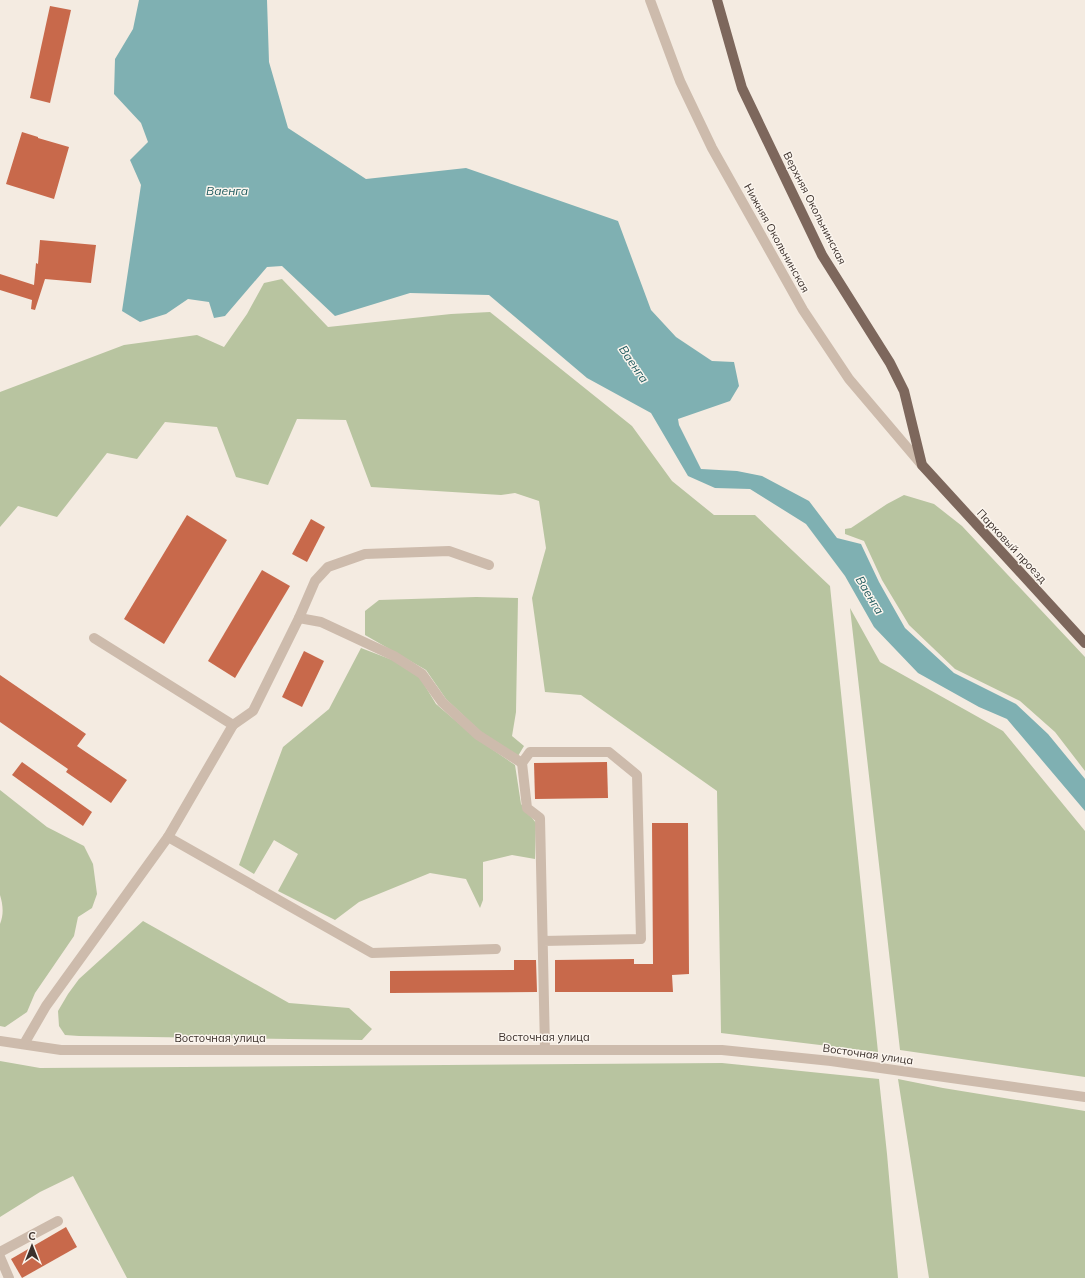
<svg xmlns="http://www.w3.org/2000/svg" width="1085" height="1278" font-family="Mulish,sans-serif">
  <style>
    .green { fill: #b8c4a0 }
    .water { fill: #7fb0b2 }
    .building { fill: #c8694b }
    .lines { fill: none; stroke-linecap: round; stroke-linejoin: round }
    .minor { stroke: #cdbbac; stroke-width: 10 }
    .major { stroke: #7d675c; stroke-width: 10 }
    .labels { text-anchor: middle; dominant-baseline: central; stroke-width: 3; stroke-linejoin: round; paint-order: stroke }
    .street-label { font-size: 11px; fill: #3b302b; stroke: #fbf5ee }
    .water-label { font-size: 12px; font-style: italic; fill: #1f5a5e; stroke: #fbf5ee }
  </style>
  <rect width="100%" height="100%" fill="#f4ebe1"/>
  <g class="green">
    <path d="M 282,279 L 328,327 L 451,314 L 490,312 L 632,426 L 672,481 L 714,515 L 755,515 L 830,586 L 878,1052 L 721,1033 L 717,791 L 581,695 L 545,692 L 532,598 L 546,548 L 539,501 L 515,493 L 501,495 L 371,487 L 346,420 L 297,419 L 268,485 L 236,477 L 217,427 L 165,422 L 137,459 L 107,453 L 57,517 L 18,506 L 0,527 L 0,392 L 124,345 L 197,335 L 224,347 L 247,314 L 264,283 Z"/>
    <path d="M 904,495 L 934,504 L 962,526 L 1085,657 L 1085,771 L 1055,732 L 1020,701 L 955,669 L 909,625 L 882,580 L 864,541 L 845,534 L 845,529 L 851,528 L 887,504 Z"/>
    <path d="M 476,597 L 518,598 L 516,712 L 512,736 L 524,746 L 518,756 L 482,733 L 446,699 L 426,670 L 365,635 L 365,611 L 379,600 Z"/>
    <path d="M 850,608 L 880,662 L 1003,731 L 1085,831 L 1085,1077 L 900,1050 Z"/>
    <path d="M 361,648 L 395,661 L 419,676 L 436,704 L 477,739 L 515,765 L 521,804 L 536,823 L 535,859 L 512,855 L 483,862 L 483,900 L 480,908 L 466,879 L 430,873 L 359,902 L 335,920 L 278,891 L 298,854 L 274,840 L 254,874 L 239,865 L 283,747 L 329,709 Z"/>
    <path d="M 0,790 L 47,827 L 84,846 L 93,864 L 97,894 L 92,908 L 78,917 L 74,936 L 35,993 L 27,1012 L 5,1027 L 0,1026 L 0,924 C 4,914 3,905 0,895 Z"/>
    <path d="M 143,921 L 289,1003 L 349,1008 L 372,1029 L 362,1040 L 79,1036 L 65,1035 L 59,1026 L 58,1011 L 68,994 L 79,979 Z"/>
    <path d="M 0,1061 L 40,1068 L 722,1063 L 879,1079 L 887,1154 L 898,1278 L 127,1278 L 73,1176 L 40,1192 L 0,1217 Z"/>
    <path d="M 898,1079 L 943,1088 L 1085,1111 L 1085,1278 L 929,1278 Z"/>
  </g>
  <path class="water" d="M 139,0 L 267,0 L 269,62 L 288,128 L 366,179 L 466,168 L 618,221 L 651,310 L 676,337 L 712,361 L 734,362 L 739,386 L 730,401 L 678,419 L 679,425 L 701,469 L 737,471 L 762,476 L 809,501 L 837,538 L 861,544 L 879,582 L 905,628 L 954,673 L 1016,704 L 1048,734 L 1085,779 L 1085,811 L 1007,719 L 979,707 L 918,673 L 874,627 L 845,576 L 806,524 L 750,489 L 715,488 L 688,476 L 651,413 L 587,378 L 489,295 L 410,293 L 335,316 L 282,266 L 267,267 L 225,316 L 214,318 L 209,302 L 188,299 L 166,314 L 140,322 L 122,311 L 141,185 L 130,160 L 148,142 L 141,123 L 114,94 L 115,59 L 133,29 Z"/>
  <g class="building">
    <path d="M 50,6 L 71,10 L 50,103 L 30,98 Z"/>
    <path d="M 22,132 L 38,137 L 38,138 L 69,147 L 54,199 L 6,184 Z"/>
    <path d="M 40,240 L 96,245 L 91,283 L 45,279 L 35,310 L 31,309 L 32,300 L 0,290 L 0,274 L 34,285 L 36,263 L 38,264 Z"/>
    <path d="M 187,515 L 227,540 L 164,644 L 124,619 Z"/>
    <path d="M 311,519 L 325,527 L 307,562 L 292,554 Z"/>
    <path d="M 262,570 L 290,586 L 235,678 L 208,661 Z"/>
    <path d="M 304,651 L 324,661 L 302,707 L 282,697 Z"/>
    <path d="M 0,675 L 86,734 L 77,746 L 127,780 L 111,803 L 66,772 L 68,769 L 0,722 Z"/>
    <path d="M 22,762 L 92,812 L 83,826 L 12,775 Z"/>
    <path d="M 607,762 L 608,798 L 535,799 L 534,763 Z"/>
    <path d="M 652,823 L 688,823 L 689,974 L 672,975 L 673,992 L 555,992 L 555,960 L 634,959 L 634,964 L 653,964 Z"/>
    <path d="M 514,960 L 536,960 L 537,992 L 390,993 L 390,971 L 514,970 Z"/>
    <path d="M 66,1227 L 77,1247 L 22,1278 L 11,1259 Z"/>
  </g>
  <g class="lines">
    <g class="minor">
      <path d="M 650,0 L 680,81 L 712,148 L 803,310 L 849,379 L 922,465"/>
      <path d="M 299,618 L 321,622 L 394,656 L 422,674 L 442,702 L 478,735 L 522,763"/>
      <path d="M 233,725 L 253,711 L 299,618 L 315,581 L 328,567 L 365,554 L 449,551 L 489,565"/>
      <path d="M 168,837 L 372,953 L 496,949"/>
      <path d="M 543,941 L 641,939 L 637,775 L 609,752 L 530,752 L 522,763 L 527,808 L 540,818 L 545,1049"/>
      <path d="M 0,1041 L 61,1050 L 722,1050 L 831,1061 L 1085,1097"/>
      <path d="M 24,1044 L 46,1006 L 168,837 L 233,725 L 94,638"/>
      <path d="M 0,1252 L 58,1221"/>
      <path d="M 0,1257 L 9,1278"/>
    </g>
    <path class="major" d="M 717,0 L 742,88 L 822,255 L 890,363 L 904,391 L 922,465 L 1085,643"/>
  </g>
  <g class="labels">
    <g class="street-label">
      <text transform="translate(815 208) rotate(63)">Верхняя Окольнинская</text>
      <text transform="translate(777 238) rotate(61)">Нижняя Окольнинская</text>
      <text transform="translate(1012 546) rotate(47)">Парковый проезд</text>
      <text x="544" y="1037">Восточная улица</text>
      <text x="220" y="1038">Восточная улица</text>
      <text transform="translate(868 1054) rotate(8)">Восточная улица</text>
    </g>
    <g class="water-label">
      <text x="227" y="190">Ваенга</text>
      <text transform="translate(634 364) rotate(56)">Ваенга</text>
      <text transform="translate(870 595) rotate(59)">Ваенга</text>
    </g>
  </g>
  <g transform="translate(32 1246)" stroke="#fbf5ee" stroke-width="3" paint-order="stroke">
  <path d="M0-3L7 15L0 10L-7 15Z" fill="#3b302b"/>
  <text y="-6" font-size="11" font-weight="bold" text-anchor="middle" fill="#3b302b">С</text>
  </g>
</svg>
